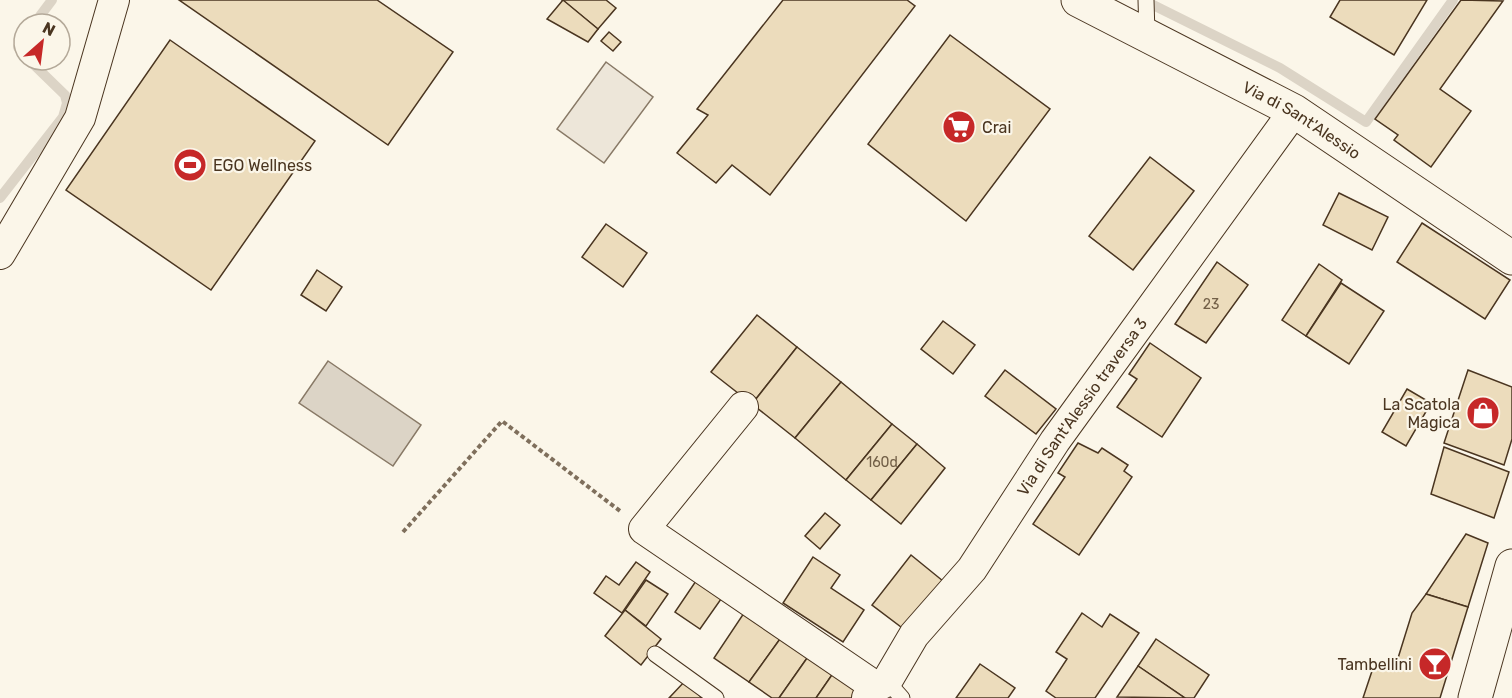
<svg xmlns="http://www.w3.org/2000/svg" width="1512" height="698" font-family="Rubik,sans-serif">
  <style>
    .green { fill: #ede6d9; stroke: #887966; stroke-width: 1.5 }
    .water { fill: #dcd4c6; stroke: #887966; stroke-width: 1.5 }
    .lines { fill: none; stroke-linecap: round; stroke-linejoin: round }
    .stream { stroke: #dcd4c6; stroke-width: 10 }
    .building { fill: #ecdcbc; stroke: #4a3520; stroke-width: 1.5 }
    .lane-casing { stroke: #4a3520; stroke-width: 17 }
    .street-casing { stroke: #4a3520; stroke-width: 32 }
    .secondary-casing { stroke: #4a3520; stroke-width: 35 }
    .path { stroke: #7f6f5c; stroke-width: 4; stroke-dasharray: 4.5 3; stroke-linecap: butt }
    .lane { stroke: #fbf6e9; stroke-width: 15 }
    .street { stroke: #fbf6e9; stroke-width: 30 }
    .secondary { stroke: #fbf6e9; stroke-width: 33 }
    .labels { text-anchor: middle; dominant-baseline: central; stroke-width: 4.5; stroke-linejoin: round; paint-order: stroke }
    .number-label { font-size: 14px; fill: #725f47 }
    .street-label { font-size: 16px; fill: #4a3520; stroke: #fbf6e9 }
    .poi-label { font-size: 16px; fill: #4a3520; stroke: #fbf6e9; text-anchor: start }
  </style>
  <rect width="100%" height="100%" fill="#fbf6e9"/>
  <path class="green" d="M 606,62 L 653,97 L 604,163 L 557,129 Z"/>
  <path class="water" d="M 328,361 L 421,425 L 393,466 L 299,403 Z"/>
  <g class="lines">
    <g class="stream">
      <path d="M 1143,0 L 1280,68 L 1366,122 L 1453,0"/>
      <path d="M 34,24 L 52,0"/>
      <path d="M 24,37 L 18,47 L 24,55"/>
      <path d="M 0,198 L 63,117 L 67,103 L 65,95 L 29,60"/>
    </g>
  </g>
  <g class="building">
    <path d="M 179,0 L 377,0 L 453,52 L 388,145 Z"/>
    <path d="M 562,0 L 606,0 L 616,8 L 598,29 Z"/>
    <path d="M 563,0 L 598,29 L 588,42 L 547,19 Z"/>
    <path d="M 783,0 L 907,0 L 915,6 L 770,195 L 732,165 L 716,183 L 677,153 L 708,115 L 697,109 Z"/>
    <path d="M 1340,0 L 1427,0 L 1394,55 L 1330,17 Z"/>
    <path d="M 1461,0 L 1503,1 L 1440,89 L 1471,111 L 1431,167 L 1394,140 L 1398,135 L 1375,119 Z"/>
    <path d="M 609,32 L 621,42 L 613,51 L 601,41 Z"/>
    <path d="M 950,35 L 1050,109 L 966,221 L 868,144 Z"/>
    <path d="M 170,40 L 315,141 L 211,290 L 66,190 Z"/>
    <path d="M 1150,157 L 1194,191 L 1133,270 L 1089,236 Z"/>
    <path d="M 1339,193 L 1388,217 L 1372,250 L 1323,225 Z"/>
    <path d="M 1422,223 L 1510,280 L 1485,319 L 1397,262 Z"/>
    <path d="M 606,224 L 647,253 L 623,287 L 582,257 Z"/>
    <path d="M 1217,262 L 1248,285 L 1206,343 L 1175,324 Z"/>
    <path d="M 1319,264 L 1342,280 L 1306,336 L 1282,320 Z"/>
    <path d="M 317,270 L 342,287 L 326,311 L 301,295 Z"/>
    <path d="M 1341,283 L 1384,311 L 1349,364 L 1306,336 Z"/>
    <path d="M 757,315 L 797,347 L 752,404 L 711,372 Z"/>
    <path d="M 943,321 L 975,345 L 953,374 L 921,349 Z"/>
    <path d="M 1150,343 L 1201,378 L 1162,437 L 1117,407 L 1137,379 L 1129,374 Z"/>
    <path d="M 797,347 L 841,382 L 795,438 L 752,404 Z"/>
    <path d="M 1005,370 L 1056,409 L 1036,434 L 985,396 Z"/>
    <path d="M 1468,370 L 1512,387 L 1512,439 L 1504,465 L 1444,443 Z"/>
    <path d="M 841,382 L 892,424 L 846,480 L 795,438 Z"/>
    <path d="M 1407,389 L 1431,403 L 1406,446 L 1382,432 Z"/>
    <path d="M 892,424 L 917,444 L 871,500 L 846,480 Z"/>
    <path d="M 1078,443 L 1098,453 L 1102,448 L 1128,465 L 1124,471 L 1132,477 L 1079,555 L 1033,524 L 1065,477 L 1058,473 Z"/>
    <path d="M 917,444 L 945,468 L 901,524 L 871,500 Z"/>
    <path d="M 1444,447 L 1509,472 L 1494,518 L 1431,494 Z"/>
    <path d="M 825,513 L 840,525 L 820,549 L 805,536 Z"/>
    <path d="M 1466,534 L 1488,543 L 1468,607 L 1426,594 Z"/>
    <path d="M 911,555 L 943,581 L 905,630 L 872,605 Z"/>
    <path d="M 813,557 L 840,575 L 831,588 L 864,610 L 843,642 L 783,603 Z"/>
    <path d="M 636,562 L 650,572 L 622,613 L 594,593 L 606,576 L 619,585 Z"/>
    <path d="M 700,575 L 726,592 L 700,629 L 675,612 Z"/>
    <path d="M 646,580 L 668,594 L 646,626 L 625,610 Z"/>
    <path d="M 1426,594 L 1468,607 L 1440,698 L 1363,698 L 1374,665 L 1394,671 L 1412,613 Z"/>
    <path d="M 748,607 L 785,632 L 749,682 L 714,658 Z"/>
    <path d="M 625,610 L 661,639 L 641,665 L 605,636 Z"/>
    <path d="M 1082,613 L 1102,627 L 1110,614 L 1139,633 L 1095,698 L 1056,698 L 1046,691 L 1067,659 L 1056,652 Z"/>
    <path d="M 785,632 L 812,651 L 779,698 L 772,698 L 749,682 Z"/>
    <path d="M 1156,639 L 1209,675 L 1194,698 L 1185,698 L 1138,666 Z"/>
    <path d="M 812,651 L 836,669 L 816,698 L 779,698 Z"/>
    <path d="M 980,664 L 1015,688 L 1008,698 L 956,698 Z"/>
    <path d="M 1138,666 L 1185,698 L 1117,697 Z"/>
    <path d="M 836,669 L 864,689 L 858,698 L 816,698 Z"/>
    <path d="M 685,681 L 702,698 L 669,698 Z"/>
  </g>
  <g class="lines">
    <defs>
      <g id="lane">
        <path d="M 1146,0 L 1147,34"/>
        <path d="M 655,654 L 716,698"/>
        <path d="M 887,681 L 902,698"/>
      </g>
      <g id="street">
        <path d="M 0,254 L 80,118 L 114,0"/>
        <path d="M 743,407 L 644,529 L 876,687"/>
        <path id="s1" d="M 867,698 L 876,687 L 887,681 L 914,635 L 972,569 L 1055,441 L 1294,111"/>
      </g>
      <g id="secondary">
        <path id="s2" d="M 1078,0 L 1294,111 L 1512,258"/>
        <path d="M 1475,698 L 1512,566"/>
      </g>
    </defs>
    <use href="#lane" class="lane-casing"/>
    <use href="#street" class="street-casing"/>
    <use href="#secondary" class="secondary-casing"/>
    <path class="path" d="M 403,532 L 502,421 L 620,511"/>
    <use href="#lane" class="lane"/>
    <use href="#street" class="street"/>
    <use href="#secondary" class="secondary"/>
  </g>
  <defs>
    <symbol id="supermarket-disc" viewBox="-11 -11 22 22"><circle r="9.5" fill="#c62828" stroke="#fbf6e9"/><path d="M-6-5.5h2.5l.6 2H6L4.5 2H-2.5L-4.4-4H-6ZM-1.5 3.2a1.3 1.3 0 1 0 .1 0ZM3 3.2a1.3 1.3 0 1 0 .1 0Z" fill="#fff"/></symbol>
    <symbol id="stadium-disc" viewBox="-11 -11 22 22"><circle r="9.5" fill="#c62828" stroke="#fbf6e9"/><path d="M0-5a6.5 5 0 1 0 0 10a6.5 5 0 1 0 0-10ZM-3.5-1.8h7v3.6h-7Z" fill="#fff"/></symbol>
    <symbol id="shop-disc" viewBox="-11 -11 22 22"><circle r="9.5" fill="#c62828" stroke="#fbf6e9"/><path d="M-5-2.5h2.3a2.7 3.5 0 0 1 5.4 0H5L5.5 6h-11ZM-1.5-2.5h3a1.5 2.3 0 0 0-3 0Z" fill="#fff"/></symbol>
    <symbol id="bar-disc" viewBox="-11 -11 22 22"><circle r="9.5" fill="#c62828" stroke="#fbf6e9"/><path d="M-6-5H6L.8 .8V4.5H3.5V6h-7V4.5H-.8V.8Z" fill="#fff"/></symbol>
  </defs>
  <g fill-rule="evenodd">
    <use href="#supermarket-disc" x="940" y="108" width="38" height="38"/>
    <use href="#stadium-disc" x="171" y="146" width="38" height="38"/>
    <use href="#shop-disc" x="1464" y="394" width="38" height="38"/>
    <use href="#bar-disc" x="1416" y="645" width="38" height="38"/>
  </g>
  <g class="labels">
    <g class="number-label">
      <text x="1211" y="304">23</text>
      <text x="882" y="462">160d</text>
    </g>
    <g class="street-label">
      <text stroke="none"><textPath href="#s2" startOffset="254">Via di Sant'Alessio</textPath></text>
      <text stroke="none"><textPath href="#s1" startOffset="364">Via di Sant'Alessio traversa 3</textPath></text>
    </g>
    <g class="poi-label">
      <text x="982" y="127">Crai</text>
      <text x="213" y="165">EGO Wellness</text>
      <text x="1460" y="404" text-anchor="end">La Scatola<tspan x="1460" dy="18">Magica</tspan></text>
      <text x="1412" y="664" text-anchor="end">Tambellini</text>
    </g>
  </g>
  <g transform="translate(42 42) rotate(28)"><circle r="28" fill="#fbf6e9" stroke="#b4a999" stroke-width="1.5"/>
  <path d="M0-4.5L10 22L0 15L-10 22Z" fill="#c62828"/>
  <text y="-9" font-size="16" font-weight="bold" text-anchor="middle" fill="#4a3520">N</text>
  </g>
</svg>
